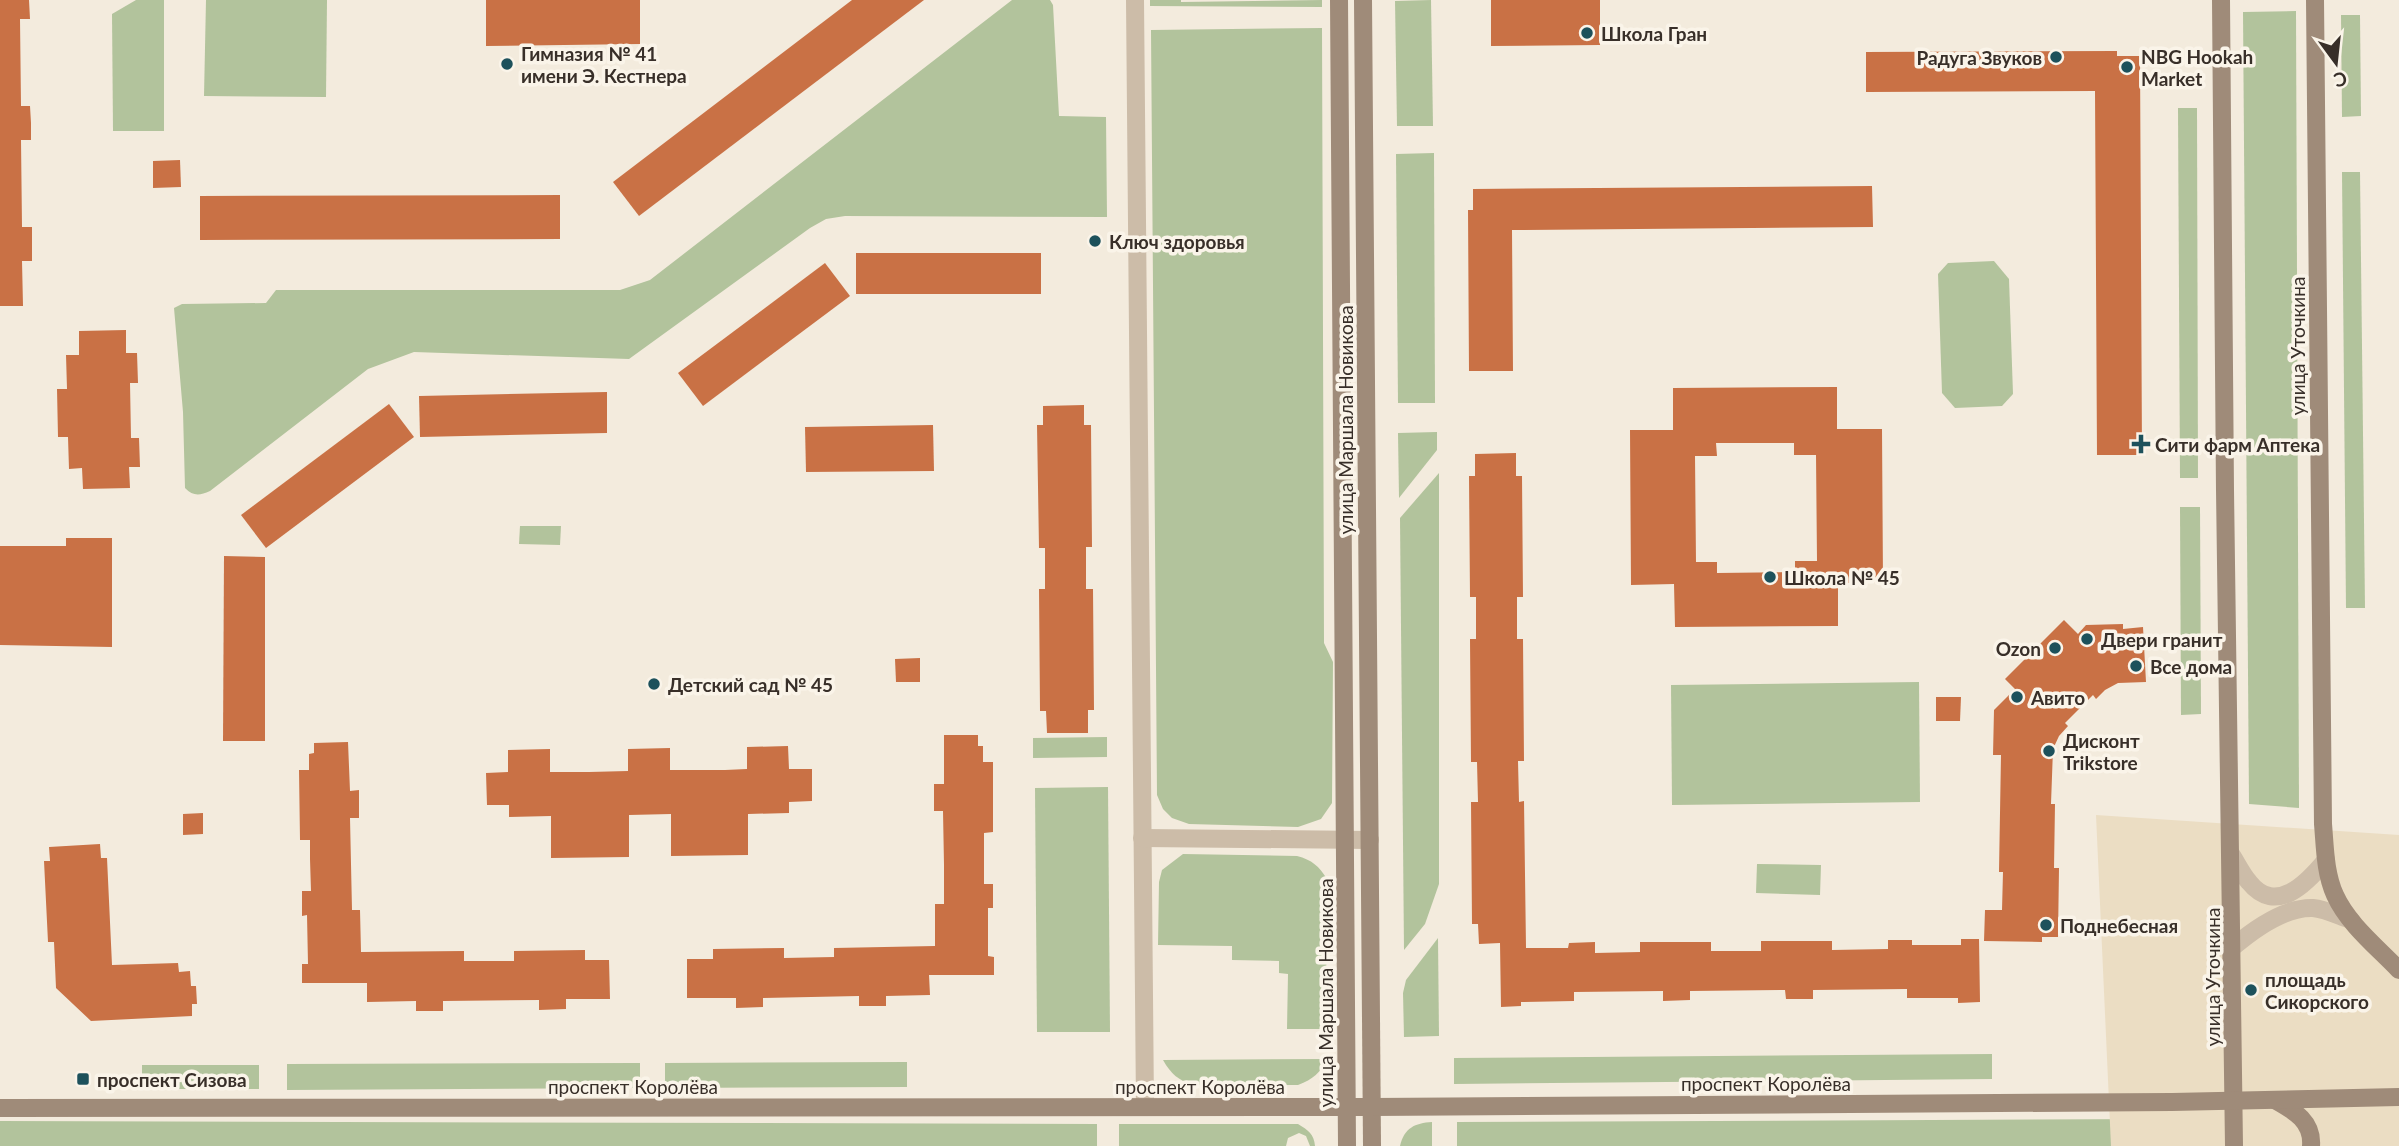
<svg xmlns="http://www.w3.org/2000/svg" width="2399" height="1146" font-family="Lato,sans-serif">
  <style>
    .green { fill: #b2c39c }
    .plaza { fill: #ebddc3 }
    .building { fill: #c97145; fill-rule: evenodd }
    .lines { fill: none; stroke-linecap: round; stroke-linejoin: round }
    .street { stroke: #ccbca8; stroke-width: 18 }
    .secondary { stroke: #9f8b79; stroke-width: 18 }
    .poi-dot { fill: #1d515b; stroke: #faf4e9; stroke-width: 2.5 }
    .labels { text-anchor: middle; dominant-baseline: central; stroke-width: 7; stroke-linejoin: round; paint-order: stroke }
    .poi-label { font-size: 19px; font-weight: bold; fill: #382f29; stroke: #faf4e9; text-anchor: start }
    .street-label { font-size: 19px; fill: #382f29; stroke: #faf4e9 }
  </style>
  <rect width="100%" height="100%" fill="#f3ebdd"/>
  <g class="green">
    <path d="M 136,0 L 164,0 L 164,131 L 113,131 L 112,14 Z"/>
    <path d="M 206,0 L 327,0 L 326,97 L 204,96 Z"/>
    <path d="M 1012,0 L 1050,0 L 1053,5 L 1059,116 L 1106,117 L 1107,217 L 845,216 L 826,219 L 810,228 L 629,359 L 414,352 L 368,369 L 210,491 C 199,496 193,496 185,488 L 183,412 L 174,308 L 182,304 L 266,303 L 276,290 L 620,290 L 650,280 Z"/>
    <path d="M 1150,0 L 1181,0 L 1181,2 L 1322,0 L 1322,7 L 1150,6 Z"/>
    <path d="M 1431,0 L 1433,126 L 1397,126 L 1395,1 Z"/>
    <path d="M 2296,11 L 2299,808 L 2249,804 L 2243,12 Z"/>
    <path d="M 2341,15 L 2360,15 L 2361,116 L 2342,117 Z"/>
    <path d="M 1322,28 L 1324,643 L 1333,662 L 1332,803 L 1321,819 L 1298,827 L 1189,824 L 1172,818 L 1163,809 L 1157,795 L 1151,30 Z"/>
    <path d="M 2178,108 L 2197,108 L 2198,478 L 2180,478 Z"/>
    <path d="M 1434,153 L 1435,403 L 1398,403 L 1396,154 Z"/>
    <path d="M 2342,172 L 2360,172 L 2365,608 L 2346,608 Z"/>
    <path d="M 1994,261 L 2009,279 L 2013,394 L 2002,406 L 1955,408 L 1942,393 L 1938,274 L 1948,263 Z"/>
    <path d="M 1437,432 L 1437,450 L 1399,498 L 1398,433 Z"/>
    <path d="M 1439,473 L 1439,884 L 1425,924 L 1404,950 L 1400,518 Z"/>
    <path d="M 2180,507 L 2200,507 L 2201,714 L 2181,715 Z"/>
    <path d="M 520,526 L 561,526 L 560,545 L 519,544 Z"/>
    <path d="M 1919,682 L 1920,802 L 1672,805 L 1671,685 Z"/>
    <path d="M 1107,737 L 1107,757 L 1033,758 L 1033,738 Z"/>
    <path d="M 1108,787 L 1110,1032 L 1037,1032 L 1035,788 Z"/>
    <path d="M 1183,854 L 1297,856 C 1312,860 1319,866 1327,879 L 1326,1029 L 1287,1029 L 1288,974 L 1279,973 L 1279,961 L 1232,960 L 1232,946 L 1158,945 L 1159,882 L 1162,870 Z"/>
    <path d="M 1757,864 L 1821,865 L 1820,895 L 1756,893 Z"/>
    <path d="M 1438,938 L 1439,1036 L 1404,1037 L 1403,993 L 1406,980 Z"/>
    <path d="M 1992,1054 L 1992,1079 L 1454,1084 L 1454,1058 Z"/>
    <path d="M 1326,1059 C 1321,1073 1313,1079 1298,1085 L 1193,1085 C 1178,1080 1171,1074 1163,1060 Z"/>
    <path d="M 907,1062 L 907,1087 L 665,1088 L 665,1063 Z"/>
    <path d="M 640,1063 L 640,1088 L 287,1090 L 287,1064 Z"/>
    <rect x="142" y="1065" width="117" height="24"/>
    <path d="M 2162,1119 L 2162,1146 L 1457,1146 L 1457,1122 Z"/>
    <path d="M 0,1121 L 1097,1124 L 1097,1146 L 0,1146 Z"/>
    <path d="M 1432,1122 L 1432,1146 L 1400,1146 C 1404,1128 1415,1123 1432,1122 Z"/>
    <path d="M 1119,1124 L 1298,1124 C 1308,1130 1314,1134 1315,1146 L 1310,1146 L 1306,1136 L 1299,1133 L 1288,1138 L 1286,1146 L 1119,1146 Z"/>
  </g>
  <path class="plaza" d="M 2096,815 L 2399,835 L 2399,1146 L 2111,1146 Z"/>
  <g class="building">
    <path d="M 0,0 L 29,0 L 30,19 L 20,19 L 21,106 L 30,106 L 31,123 L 31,140 L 21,140 L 22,227 L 32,227 L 32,261 L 22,261 L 23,306 L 0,306 Z"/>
    <path d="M 486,0 L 640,0 L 640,44 L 486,46 Z"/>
    <path d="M 852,0 L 924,0 L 639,216 L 613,182 Z"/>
    <path d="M 1491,0 L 1600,0 L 1600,45 L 1491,46 Z"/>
    <path d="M 2117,51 L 2117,56 L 2140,56 L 2142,455 L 2097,455 L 2095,91 L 1866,92 L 1866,52 Z"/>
    <path d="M 180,160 L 181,187 L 153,188 L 153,161 Z"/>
    <path d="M 1872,186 L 1873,227 L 1512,230 L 1513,371 L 1469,371 L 1468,210 L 1473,210 L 1473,189 Z"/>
    <path d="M 560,195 L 560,239 L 200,240 L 200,196 Z"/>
    <rect x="856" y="253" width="185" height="41"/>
    <path d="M 825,263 L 850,296 L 703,406 L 678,373 Z"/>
    <path d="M 126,330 L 126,353 L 137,353 L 138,383 L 130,383 L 131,438 L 139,438 L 140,467 L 129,467 L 130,488 L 83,489 L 82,468 L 69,469 L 68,437 L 58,437 L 57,389 L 67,389 L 66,355 L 79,355 L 79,331 Z"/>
    <path d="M 1837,387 L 1837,429 L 1882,429 L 1883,583 L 1838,583 L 1838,626 L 1675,627 L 1674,584 L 1631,585 L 1630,430 L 1673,430 L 1673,388 ZM 1716,443 L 1794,443 L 1794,455 L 1816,455 L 1817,561 L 1795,561 L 1795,572 L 1717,573 L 1717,562 L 1696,562 L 1695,456 L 1717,456 Z"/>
    <path d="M 607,392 L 607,433 L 420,437 L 419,396 Z"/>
    <path d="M 389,404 L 414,437 L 266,548 L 241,515 Z"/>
    <path d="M 1084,405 L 1084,425 L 1091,425 L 1092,547 L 1086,547 L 1086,589 L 1093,589 L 1094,710 L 1088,710 L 1088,733 L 1047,733 L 1046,711 L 1040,711 L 1039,589 L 1045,589 L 1045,548 L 1039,548 L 1037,425 L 1043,425 L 1043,406 Z"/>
    <path d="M 933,425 L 934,471 L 806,472 L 805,427 Z"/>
    <path d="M 1516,453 L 1516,476 L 1522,476 L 1523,597 L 1517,597 L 1517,639 L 1523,639 L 1524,761 L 1518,761 L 1519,802 L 1524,801 L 1526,948 L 1568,948 L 1569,943 L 1595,942 L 1595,953 L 1640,952 L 1640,942 L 1711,942 L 1711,951 L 1761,951 L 1761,941 L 1832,941 L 1832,950 L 1888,949 L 1888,940 L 1912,940 L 1912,945 L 1961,945 L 1961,939 L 1979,939 L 1980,1002 L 1958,1003 L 1958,998 L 1907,998 L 1907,989 L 1813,990 L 1813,999 L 1786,999 L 1785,990 L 1690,991 L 1690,1000 L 1663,1001 L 1663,991 L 1574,992 L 1574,1001 L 1521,1002 L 1521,1006 L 1501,1007 L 1500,943 L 1479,944 L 1478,924 L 1472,924 L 1471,802 L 1478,802 L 1477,762 L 1471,762 L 1470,639 L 1476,639 L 1476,597 L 1470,597 L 1469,476 L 1475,476 L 1475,454 Z"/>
    <path d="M 66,538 L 112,538 L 112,647 L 0,645 L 0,546 L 66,546 Z"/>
    <path d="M 224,556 L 265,557 L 265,741 L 223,741 Z"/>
    <path d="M 2064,620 L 2078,634 L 2086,625 L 2123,624 L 2123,629 L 2143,627 L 2146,682 L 2118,683 L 2105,690 L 2096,699 L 2093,695 L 2065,723 L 2068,726 L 2059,736 L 2053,749 L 2051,804 L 2055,804 L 2054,868 L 2059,868 L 2058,937 L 2042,937 L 2042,942 L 1984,941 L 1985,910 L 2002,910 L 2003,872 L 1999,872 L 2001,755 L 1993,755 L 1994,710 L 2015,689 L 2005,679 Z"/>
    <path d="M 920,658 L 920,682 L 896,682 L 895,659 Z"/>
    <path d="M 1936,697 L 1961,697 L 1960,721 L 1936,721 Z"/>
    <path d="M 944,735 L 978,735 L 978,746 L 983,746 L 983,762 L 993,762 L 993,832 L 984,833 L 984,884 L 993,884 L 993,908 L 988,908 L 988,956 L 994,957 L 994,975 L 929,975 L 930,995 L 886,996 L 886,1006 L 859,1006 L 859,996 L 763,998 L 763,1007 L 736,1008 L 736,998 L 687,998 L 687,959 L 713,959 L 713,949 L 784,948 L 784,958 L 834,957 L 834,948 L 935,946 L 935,904 L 944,904 L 944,865 L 943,811 L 934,811 L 934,784 L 944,784 Z"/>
    <path d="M 348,742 L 350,791 L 359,790 L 359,818 L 350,818 L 352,910 L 360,910 L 361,952 L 464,951 L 464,961 L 514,961 L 514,951 L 585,950 L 585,960 L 609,960 L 610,999 L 566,999 L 566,1009 L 539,1010 L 539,1000 L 443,1001 L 443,1011 L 416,1011 L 416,1001 L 367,1002 L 367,983 L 302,983 L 302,964 L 308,964 L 307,915 L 302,916 L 302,891 L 311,891 L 310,859 L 310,840 L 300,840 L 299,770 L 309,770 L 309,754 L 314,753 L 314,743 Z"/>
    <path d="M 788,746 L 789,769 L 812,769 L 812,801 L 789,802 L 789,813 L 748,814 L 748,855 L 671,856 L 671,814 L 629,815 L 629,857 L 551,858 L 551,816 L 509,817 L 509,805 L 487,805 L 486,773 L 508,772 L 508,750 L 550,749 L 550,772 L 589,772 L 628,771 L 628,749 L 670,748 L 670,770 L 725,770 L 747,769 L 747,747 Z"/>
    <path d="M 203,813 L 203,834 L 183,835 L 183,814 Z"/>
    <path d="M 100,844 L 101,858 L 107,858 L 112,965 L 178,963 L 179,972 L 190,971 L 191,986 L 196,986 L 197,1004 L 192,1004 L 192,1016 L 91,1021 L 56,988 L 54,942 L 48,942 L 44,861 L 50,861 L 49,847 Z"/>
  </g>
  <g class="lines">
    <g class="street">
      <path d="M 1135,0 L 1145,1107"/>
      <path d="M 1142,838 L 1370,840"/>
      <path d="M 2231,854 C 2237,863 2242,874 2249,882 C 2276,916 2307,883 2326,860"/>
      <path d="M 2233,947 C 2253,930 2285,907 2313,908 C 2325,909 2339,916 2351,920"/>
    </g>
    <g class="secondary">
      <path d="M 1339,0 L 1347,1146"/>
      <path d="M 1363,0 L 1372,1146"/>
      <path d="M 2221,0 L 2225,490 L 2234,1146"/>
      <path d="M 2315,0 L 2323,824 C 2325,847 2325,873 2335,895 C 2348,924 2377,947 2399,970"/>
      <path d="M 2275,1100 C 2295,1111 2313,1122 2311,1146"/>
      <path d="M 0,1108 L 1372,1107 L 2172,1102 L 2399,1097"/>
    </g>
  </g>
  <g class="poi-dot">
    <circle cx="1587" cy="33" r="7"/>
    <circle cx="2056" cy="57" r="7"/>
    <circle cx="507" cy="64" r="7"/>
    <circle cx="2127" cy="67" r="7"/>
    <circle cx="1095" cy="241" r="7"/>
    <path d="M2137.5 433.5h7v7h7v7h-7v7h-7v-7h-7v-7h7z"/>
    <circle cx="1770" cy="577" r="7"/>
    <circle cx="2087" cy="639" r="7"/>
    <circle cx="2055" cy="648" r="7"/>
    <circle cx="2136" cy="666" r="7"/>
    <circle cx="654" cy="684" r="7"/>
    <circle cx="2017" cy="697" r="7"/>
    <circle cx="2049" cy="751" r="7"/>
    <circle cx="2046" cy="925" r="7"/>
    <circle cx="2251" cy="990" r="7"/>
    <rect x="76" y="1072" width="14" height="14" rx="3.5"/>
  </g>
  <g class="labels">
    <g class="poi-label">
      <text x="1601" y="33">Школа Гран</text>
      <text x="521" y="53">Гимназия № 41<tspan x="521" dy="22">имени Э. Кестнера</tspan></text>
      <text x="2141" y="56">NBG Hookah<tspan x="2141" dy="22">Market</tspan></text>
      <text x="2042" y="57" text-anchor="end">Радуга Звуков</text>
      <text x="1109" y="241">Ключ здоровья</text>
      <text x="2155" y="444">Сити фарм Аптека</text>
      <text x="1784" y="577">Школа № 45</text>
      <text x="2101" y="639">Двери гранит</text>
      <text x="2041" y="648" text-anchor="end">Ozon</text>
      <text x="2150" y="666">Все дома</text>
      <text x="668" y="684">Детский сад № 45</text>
      <text x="2031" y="697">Авито</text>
      <text x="2063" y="740">Дисконт<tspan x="2063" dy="22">Trikstore</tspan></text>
      <text x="2060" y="925">Поднебесная</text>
      <text x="2265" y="979">площадь<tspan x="2265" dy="22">Сикорского</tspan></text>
      <text x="97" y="1079">проспект Сизова</text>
    </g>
    <g class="street-label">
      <text transform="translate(2297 346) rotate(-90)">улица Уточкина</text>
      <text transform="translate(1345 420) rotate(-90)">улица Маршала Новикова</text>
      <text transform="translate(2212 977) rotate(-90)">улица Уточкина</text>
      <text transform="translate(1325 993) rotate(-90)">улица Маршала Новикова</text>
      <text x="1766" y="1083">проспект Королёва</text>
      <text x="633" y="1086">проспект Королёва</text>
      <text x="1200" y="1086">проспект Королёва</text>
    </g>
  </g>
  <g transform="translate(2336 63) rotate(165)" stroke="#faf4e9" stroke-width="5" paint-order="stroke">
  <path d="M0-5L12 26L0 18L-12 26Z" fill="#382f29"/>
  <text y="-10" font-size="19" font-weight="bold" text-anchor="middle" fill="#382f29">С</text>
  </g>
</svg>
